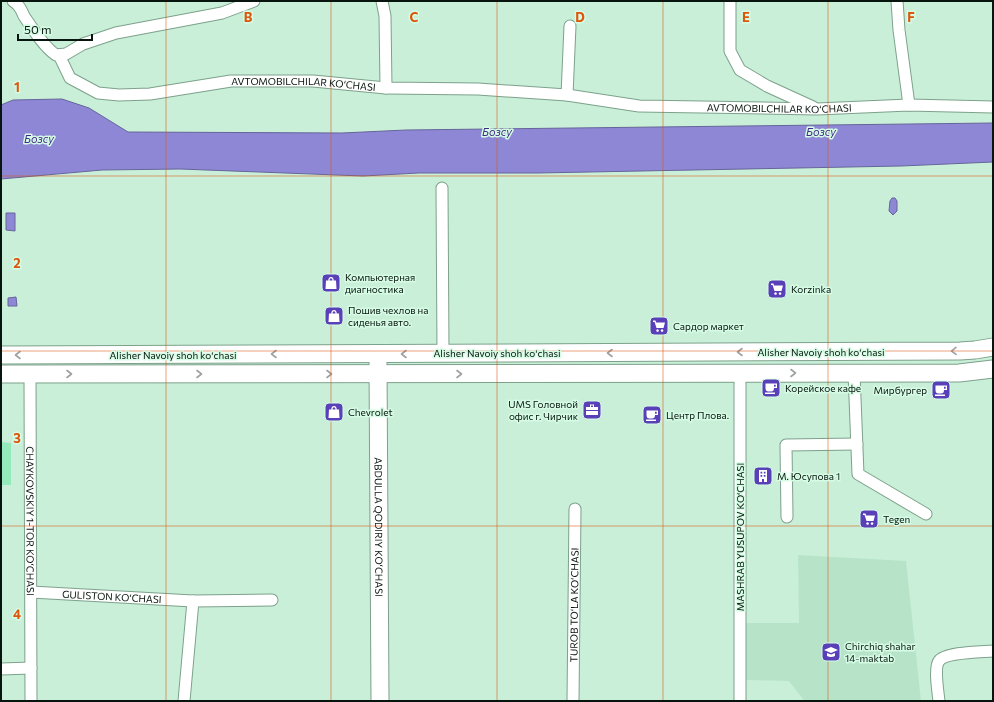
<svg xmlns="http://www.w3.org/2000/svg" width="994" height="702" font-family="Commissioner,sans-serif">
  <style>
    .built { fill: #b7e4c9 }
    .green { fill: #94eaba }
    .water { fill: #8e87d6; stroke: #66659a }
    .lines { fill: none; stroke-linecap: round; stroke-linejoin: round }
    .minor-casing { stroke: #7da18b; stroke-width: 13 }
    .primary-casing { stroke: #7da18b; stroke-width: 19 }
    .minor { stroke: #fff; stroke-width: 11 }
    .primary { stroke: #fff; stroke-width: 17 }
    .oneway { stroke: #9ca19f }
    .grid { fill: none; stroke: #dd560c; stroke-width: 1; stroke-opacity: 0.55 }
    .labels { text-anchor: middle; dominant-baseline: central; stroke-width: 3; stroke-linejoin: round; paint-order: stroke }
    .street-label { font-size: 10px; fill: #08150e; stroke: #d6fce5 }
    .poi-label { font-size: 10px; fill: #08150e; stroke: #d6fce5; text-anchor: start }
    .water-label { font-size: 11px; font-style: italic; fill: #3e2a86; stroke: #d6fce5 }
    .grid-label { font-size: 13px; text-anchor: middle; font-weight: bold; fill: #dd560c; stroke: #d6fce5; stroke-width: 3; stroke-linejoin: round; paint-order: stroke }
  </style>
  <rect width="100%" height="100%" fill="#c9efd8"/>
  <path class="built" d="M 798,555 L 906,561 L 921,701 L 803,701 L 803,699 L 789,681 L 746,680 L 746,623 L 799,623 Z"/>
  <path class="green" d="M 1,442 L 11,443 L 11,485 L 1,485 Z"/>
  <g class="water">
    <path d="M 62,99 L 89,108 L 128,132 L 342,133 L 406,130 L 993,123 L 993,162 L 901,166 L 538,173 L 419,173 L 363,176 L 180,169 L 102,170 L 1,179 L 1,105 L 13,100 Z"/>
    <path d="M 892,198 L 895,198 L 897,201 L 897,211 L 893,215 L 889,211 L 890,201 Z"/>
    <path d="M 6,213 L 15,213 L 15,231 L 6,230 Z"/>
    <path d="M 16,297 L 17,306 L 8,306 L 8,298 Z"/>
  </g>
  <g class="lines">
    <defs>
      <g id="minor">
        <path d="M 13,1 C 19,5 21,9 24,16 C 32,28 44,47 56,55 L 66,54 L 83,44 L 116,33 L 222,13 L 254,1"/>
        <path d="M 382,1 L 385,16 L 386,88"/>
        <path d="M 730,1 L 730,51 L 740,70 L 767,86 L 813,107"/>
        <path d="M 897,1 L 899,30 L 909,105"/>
        <path id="s1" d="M 59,55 L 70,78 L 98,93 L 119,95 L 150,94 L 231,81 L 313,81 L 386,88 L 478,89 L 567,95 L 639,106 L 817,109 L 909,105 L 993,107"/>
        <path d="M 567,95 L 570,26"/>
        <path d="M 442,188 L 443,353"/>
        <path d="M 854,373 L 858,474 L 926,514"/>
        <path id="s2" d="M 30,374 L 31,701"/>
        <path d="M 787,517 L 786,445 L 857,444"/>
        <path id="s3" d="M 31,592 L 193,601 L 272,600"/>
        <path d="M 1,669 L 31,668"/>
        <path d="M 184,701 L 193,601"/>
        <path id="s4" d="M 573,701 L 575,509"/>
        <path d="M 740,701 L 740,373"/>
        <path d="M 939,701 C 938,692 934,667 939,661 C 945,652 982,652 993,651"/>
      </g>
      <g id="primary">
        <path d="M 1,355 L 960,351 L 975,350 L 993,347"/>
        <path id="s5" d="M 378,363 L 380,701"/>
        <path d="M 1,374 L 959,373 L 993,369"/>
      </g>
    </defs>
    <use href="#minor" class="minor-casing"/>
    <use href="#primary" class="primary-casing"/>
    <use href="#minor" class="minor"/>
    <use href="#primary" class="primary"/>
  </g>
  <defs><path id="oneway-chevron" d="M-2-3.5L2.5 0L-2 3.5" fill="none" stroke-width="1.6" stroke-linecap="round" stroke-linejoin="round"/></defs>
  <g class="oneway">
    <use href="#oneway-chevron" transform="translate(954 351) rotate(179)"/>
    <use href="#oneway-chevron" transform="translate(740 352) rotate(180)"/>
    <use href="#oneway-chevron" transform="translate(610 353) rotate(180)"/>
    <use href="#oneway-chevron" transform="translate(274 354) rotate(180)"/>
    <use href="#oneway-chevron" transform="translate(404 354) rotate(180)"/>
    <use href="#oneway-chevron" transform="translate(18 355) rotate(180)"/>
    <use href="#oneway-chevron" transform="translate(793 373)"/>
    <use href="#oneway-chevron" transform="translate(69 374)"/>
    <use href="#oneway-chevron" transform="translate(199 374)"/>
    <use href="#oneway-chevron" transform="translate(329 374)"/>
    <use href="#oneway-chevron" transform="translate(459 374)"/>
  </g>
  <path class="grid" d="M 166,1 L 166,701M 331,1 L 331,701M 497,1 L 497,701M 663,1 L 663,701M 828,1 L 828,701M 1,176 L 993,176M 1,351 L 993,351M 1,526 L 993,526"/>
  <defs>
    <symbol id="shop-square" viewBox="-11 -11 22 22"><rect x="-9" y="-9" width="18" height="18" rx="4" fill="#5940b9" stroke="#d6fce5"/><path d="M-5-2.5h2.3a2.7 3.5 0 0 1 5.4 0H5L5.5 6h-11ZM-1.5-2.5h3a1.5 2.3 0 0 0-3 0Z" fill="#fff"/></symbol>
    <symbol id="supermarket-square" viewBox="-11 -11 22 22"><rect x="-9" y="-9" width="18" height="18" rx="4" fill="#5940b9" stroke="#d6fce5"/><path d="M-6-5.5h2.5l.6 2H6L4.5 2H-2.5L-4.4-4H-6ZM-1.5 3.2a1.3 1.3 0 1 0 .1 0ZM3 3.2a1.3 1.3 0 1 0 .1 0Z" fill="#fff"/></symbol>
    <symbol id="cafe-square" viewBox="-11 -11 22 22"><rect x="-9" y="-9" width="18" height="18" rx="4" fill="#5940b9" stroke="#d6fce5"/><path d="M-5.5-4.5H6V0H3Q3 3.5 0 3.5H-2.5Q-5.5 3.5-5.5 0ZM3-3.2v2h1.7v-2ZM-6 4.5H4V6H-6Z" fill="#fff"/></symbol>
    <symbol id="office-square" viewBox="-11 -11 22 22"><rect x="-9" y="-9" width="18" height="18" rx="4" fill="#5940b9" stroke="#d6fce5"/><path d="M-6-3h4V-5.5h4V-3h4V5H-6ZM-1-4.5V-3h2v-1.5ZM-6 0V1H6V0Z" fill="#fff"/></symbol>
    <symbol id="building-square" viewBox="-11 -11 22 22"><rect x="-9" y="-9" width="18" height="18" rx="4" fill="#5940b9" stroke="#d6fce5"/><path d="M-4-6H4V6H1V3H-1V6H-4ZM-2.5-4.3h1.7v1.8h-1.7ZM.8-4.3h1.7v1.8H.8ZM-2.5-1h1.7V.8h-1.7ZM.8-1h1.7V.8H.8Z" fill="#fff"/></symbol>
    <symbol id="school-square" viewBox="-11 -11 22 22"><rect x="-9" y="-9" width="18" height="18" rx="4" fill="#5940b9" stroke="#d6fce5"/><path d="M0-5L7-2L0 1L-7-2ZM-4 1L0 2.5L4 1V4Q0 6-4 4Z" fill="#fff"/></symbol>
  </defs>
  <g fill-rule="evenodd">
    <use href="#shop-square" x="320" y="272" width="22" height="22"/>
    <use href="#supermarket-square" x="766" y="278" width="22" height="22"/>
    <use href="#shop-square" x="323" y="305" width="22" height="22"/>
    <use href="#supermarket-square" x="648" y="315" width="22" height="22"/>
    <use href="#cafe-square" x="760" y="377" width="22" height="22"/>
    <use href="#cafe-square" x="930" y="379" width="22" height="22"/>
    <use href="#office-square" x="581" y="399" width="22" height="22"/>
    <use href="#shop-square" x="323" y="401" width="22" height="22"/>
    <use href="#cafe-square" x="641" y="404" width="22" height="22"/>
    <use href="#building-square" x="752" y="465" width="22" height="22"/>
    <use href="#supermarket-square" x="858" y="508" width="22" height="22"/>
    <use href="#school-square" x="820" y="641" width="22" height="22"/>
  </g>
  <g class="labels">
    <g class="street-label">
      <text stroke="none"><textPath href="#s1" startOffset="264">AVTOMOBILCHILAR KO‘CHASI</textPath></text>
      <text stroke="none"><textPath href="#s1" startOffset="741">AVTOMOBILCHILAR KO‘CHASI</textPath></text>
      <text x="821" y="352">Alisher Navoiy shoh koʻchasi</text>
      <text x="497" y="353">Alisher Navoiy shoh koʻchasi</text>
      <text x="173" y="355">Alisher Navoiy shoh koʻchasi</text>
      <text stroke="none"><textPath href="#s2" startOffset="147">CHAYKOVSKIY 1-TOR KO‘CHASI</textPath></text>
      <text stroke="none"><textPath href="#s5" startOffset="164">ABDULLA QODIRIY KO‘CHASI</textPath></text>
      <text transform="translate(740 537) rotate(-90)">MASHRAB YUSUPOV KO‘CHASI</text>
      <text stroke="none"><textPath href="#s3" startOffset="81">GULISTON KO‘CHASI</textPath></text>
      <text stroke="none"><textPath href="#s4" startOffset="96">TUROB TO‘LA KO‘CHASI</textPath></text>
    </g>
    <g class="poi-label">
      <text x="345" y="277">Компьютерная<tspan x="345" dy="12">диагностика</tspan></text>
      <text x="791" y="289">Korzinka</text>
      <text x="348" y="310">Пошив чехлов на<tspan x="348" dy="12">сиденья авто.</tspan></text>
      <text x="673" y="326">Сардор маркет</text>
      <text x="785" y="388">Корейское кафе</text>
      <text x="927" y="390" text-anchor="end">Мирбургер</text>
      <text x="578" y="404" text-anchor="end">UMS Головной<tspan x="578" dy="12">офис г. Чирчик</tspan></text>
      <text x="348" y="412">Chevrolet</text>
      <text x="666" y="415">Центр Плова.</text>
      <text x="777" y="476">М. Юсупова 1</text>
      <text x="883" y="519">Tegen</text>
      <text x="845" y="646">Chirchiq shahar<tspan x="845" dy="12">14-maktab</tspan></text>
    </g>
    <g class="water-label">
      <text x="497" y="131">Бозсу</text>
      <text x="821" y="131">Бозсу</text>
      <text x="39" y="138">Бозсу</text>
    </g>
  </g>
  <g class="grid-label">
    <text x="248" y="22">B</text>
    <text x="414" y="22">C</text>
    <text x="580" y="22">D</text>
    <text x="746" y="22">E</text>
    <text x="911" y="22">F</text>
    <text x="17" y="92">1</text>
    <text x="17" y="268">2</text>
    <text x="17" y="443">3</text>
    <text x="17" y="619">4</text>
  </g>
  <rect width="994" height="702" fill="none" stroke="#08150e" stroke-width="4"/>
  <path d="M18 34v6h74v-6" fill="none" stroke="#08150e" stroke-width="2"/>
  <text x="24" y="34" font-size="12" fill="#08150e" stroke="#d6fce5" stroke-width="3" paint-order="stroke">50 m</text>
</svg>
